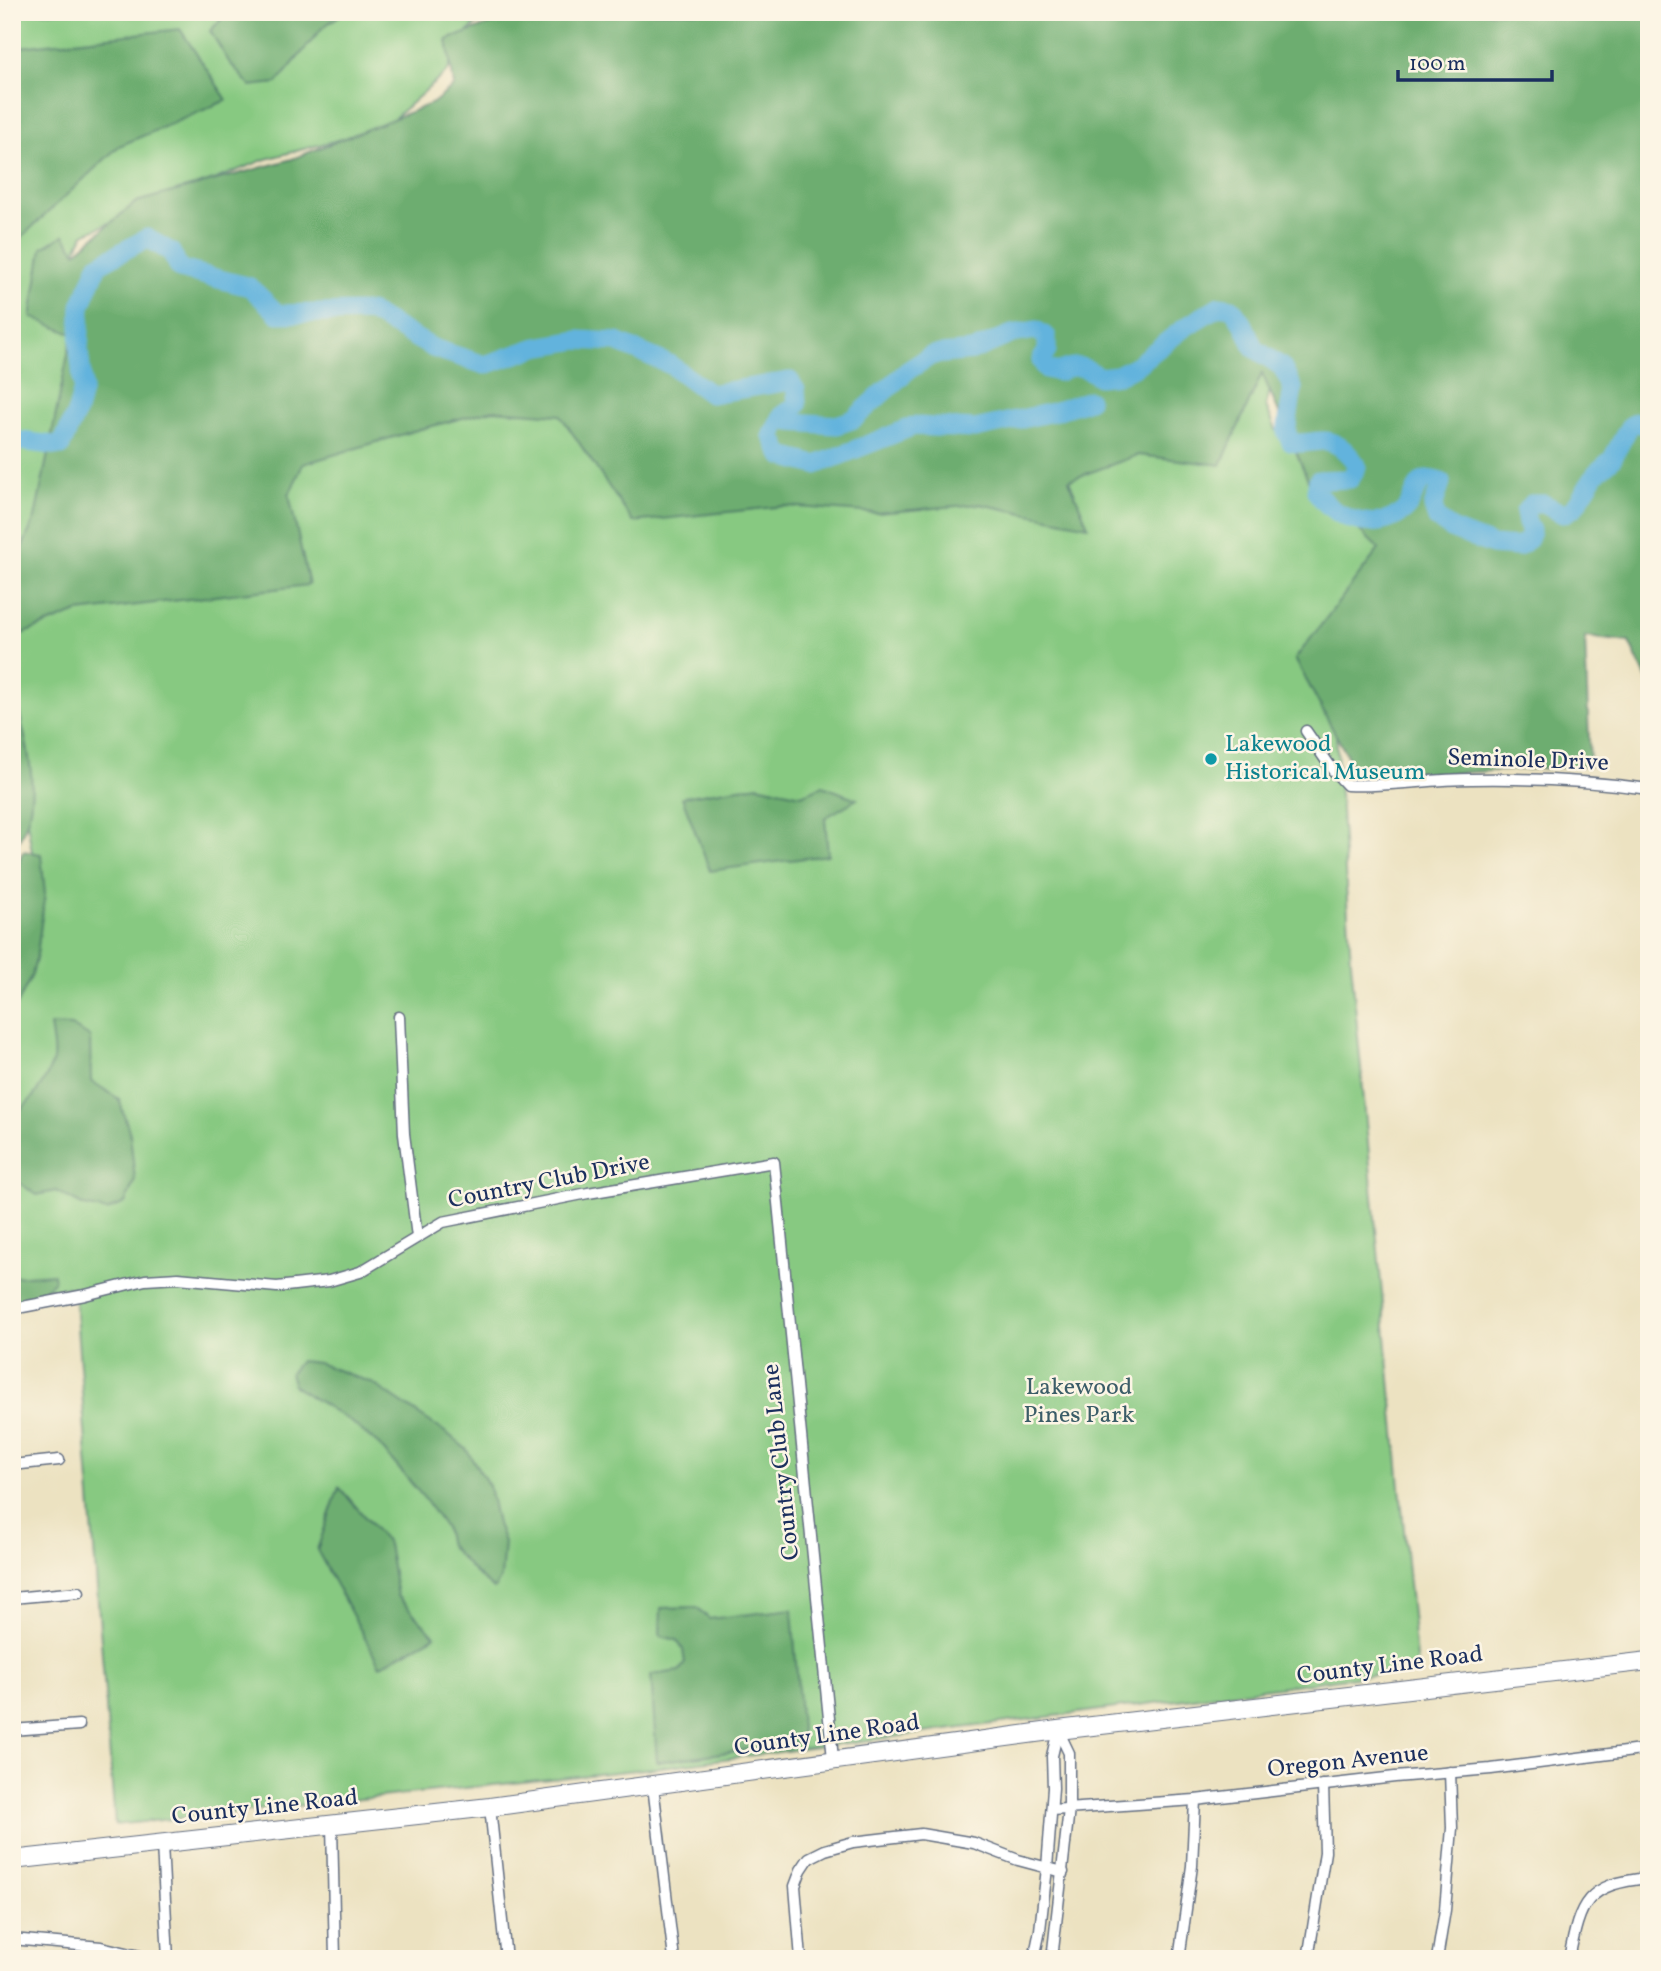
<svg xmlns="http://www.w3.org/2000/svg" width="1661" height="1971" font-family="Vollkorn,serif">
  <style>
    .green { fill: #87c981; stroke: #517c70; stroke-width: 2 }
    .forest { fill: #6dad6f; stroke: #446e66; stroke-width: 2 }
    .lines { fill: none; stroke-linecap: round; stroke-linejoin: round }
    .river { stroke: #62b3dd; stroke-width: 19 }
    .street-casing { stroke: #646e81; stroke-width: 13 }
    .primary-casing { stroke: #646e81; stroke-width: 20 }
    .street { stroke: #fff; stroke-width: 10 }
    .primary { stroke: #fff; stroke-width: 18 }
    .culture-dot { fill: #0f9aa8; stroke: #fcf5e5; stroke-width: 2.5 }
    .labels { text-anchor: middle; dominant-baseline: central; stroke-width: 5; stroke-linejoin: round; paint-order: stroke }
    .culture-label { font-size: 24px; fill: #0d838f; stroke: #fcf5e5; text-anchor: start }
    .street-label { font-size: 24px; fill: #1b2f5e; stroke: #fcf5e5 }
    .park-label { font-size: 24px; fill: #3b5d68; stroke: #fcf5e5 }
  </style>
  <rect width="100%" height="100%" fill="#fcf5e5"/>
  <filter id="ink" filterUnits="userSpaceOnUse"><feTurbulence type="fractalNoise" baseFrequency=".0143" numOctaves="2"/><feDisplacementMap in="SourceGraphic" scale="14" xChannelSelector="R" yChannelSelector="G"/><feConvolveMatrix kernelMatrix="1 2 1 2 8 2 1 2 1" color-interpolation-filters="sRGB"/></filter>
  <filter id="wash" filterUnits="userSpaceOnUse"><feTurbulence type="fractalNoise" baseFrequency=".00686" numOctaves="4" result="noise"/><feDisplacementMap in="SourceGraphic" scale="28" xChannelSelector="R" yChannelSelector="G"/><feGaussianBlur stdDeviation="1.57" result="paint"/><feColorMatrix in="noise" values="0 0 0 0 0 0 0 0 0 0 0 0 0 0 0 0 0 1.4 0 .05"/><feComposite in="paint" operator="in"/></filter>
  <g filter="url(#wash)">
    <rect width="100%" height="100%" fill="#ece2c1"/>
    <path class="green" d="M 12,12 L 490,12 L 457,41 L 448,71 L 383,128 L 266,159 L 150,205 L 84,234 L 68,264 L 254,460 L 278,314 L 1102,380 L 1274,372 L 1266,406 L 1276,430 L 1304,443 L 1331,479 L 1315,488 L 1335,512 L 1380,520 L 1398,512 L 1331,660 L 1351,961 L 1417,1669 L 654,1768 L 115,1825 L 74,1287 L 12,1292 L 12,905 L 40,902 L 12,728 Z"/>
    <g class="forest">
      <path d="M 228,12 L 345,12 L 323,27 L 277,83 L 250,86 L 229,62 L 210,31 Z"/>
      <path d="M 508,12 L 1649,12 L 1649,684 L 1629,642 L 1585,637 L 1590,766 L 1359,778 L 1295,659 L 1379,549 L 1309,482 L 1262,373 L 1221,465 L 1138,455 L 1069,480 L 1088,526 L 980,504 L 877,513 L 785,506 L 633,522 L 560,415 L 493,410 L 417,430 L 303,464 L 289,495 L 309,585 L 78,612 L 12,638 L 12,570 L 35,518 L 72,334 L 31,317 L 42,248 L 64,235 L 76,252 L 136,202 L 292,159 L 433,103 L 454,86 L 447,40 L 498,21 Z"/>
      <path d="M 180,29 L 227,100 L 119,146 L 12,246 L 12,48 Z"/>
      <path d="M 19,712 C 30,756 44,811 12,849 L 12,719 Z"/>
      <path d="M 758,785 L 801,795 L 823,786 L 857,799 L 825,818 L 828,855 L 710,871 L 682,797 Z"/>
      <path d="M 23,851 L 41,854 L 45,893 L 37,955 L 32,975 L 17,1005 L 12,1006 L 12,906 C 23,886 12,871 23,851 Z"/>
      <path d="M 50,1025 L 71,1026 L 90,1037 L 91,1081 L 119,1099 L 130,1134 L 135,1180 L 125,1203 L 107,1211 L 84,1206 L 56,1191 L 37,1195 L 12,1178 L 12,1115 C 29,1107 48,1078 53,1060 C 55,1050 51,1035 50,1025 Z"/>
      <path d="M 54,1274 L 54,1281 L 35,1298 L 12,1301 L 12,1277 Z"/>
      <path d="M 300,1361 L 318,1363 L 372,1383 L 448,1434 L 466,1449 L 489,1486 L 497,1524 L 504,1542 L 501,1578 L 494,1589 L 474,1572 L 449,1545 L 445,1528 L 424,1498 L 379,1445 L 350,1421 L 294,1386 L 290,1373 Z"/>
      <path d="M 339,1487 L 388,1544 L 397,1596 L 435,1636 L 380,1666 L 317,1550 Z"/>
      <path d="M 697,1607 L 709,1619 L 792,1609 L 802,1742 L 657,1762 L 651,1675 L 679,1671 L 685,1663 L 683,1650 L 677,1640 L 660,1636 L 661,1608 Z"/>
    </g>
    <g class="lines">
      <g class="river">
        <path d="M 782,416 L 791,422 L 837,425 L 854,419 L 907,371 L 932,355 L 972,351 L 1012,334 L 1036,330 L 1047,337 L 1047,351 L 1041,360 L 1046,369 L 1059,372 C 1075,363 1085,366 1099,377 L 1118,375 L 1137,365 L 1184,328 L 1219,306 L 1232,308 L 1244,325 L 1254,348 L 1282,367 L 1293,388 L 1286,432 L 1291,442 C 1313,447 1323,432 1344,450 C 1350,456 1354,459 1357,467 L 1350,479 L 1318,480 L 1316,491 C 1333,520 1376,534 1404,511 C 1413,504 1413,491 1421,483 C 1426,477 1434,480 1441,482 L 1433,507 L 1437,519 L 1453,530 L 1492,545 L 1518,547 L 1529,539 L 1531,530 L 1527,523 L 1525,512 L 1531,504 L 1544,504 L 1563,514 L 1574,508 L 1596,473 L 1612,459 L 1629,427 L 1636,422 L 1644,425 L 1649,431"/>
        <path d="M 12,440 L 61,446 L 77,411 L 83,388 L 79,349 L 81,306 L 98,265 L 147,238 L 171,252 L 180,269 L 250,287 L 278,314 L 370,312 L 433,348 L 485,365 L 537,347 L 578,340 L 617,342 L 671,365 L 710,394 L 790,381 L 796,390 L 797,405 L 782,416 L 772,436 L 782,456 L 816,465 L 914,426 L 975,429 L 1053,412 L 1089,400"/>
      </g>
    </g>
  </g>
  <g filter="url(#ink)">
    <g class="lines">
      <defs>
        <g id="street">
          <path d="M 1306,731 L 1332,769 L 1347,785 C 1388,787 1429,779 1471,779 C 1530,778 1590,781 1649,789"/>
          <path d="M 399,1017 L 404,1134 L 417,1237"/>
          <path d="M 12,1309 L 85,1295 L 145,1280 L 178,1278 L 277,1287 L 329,1281 L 360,1272 L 443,1222 L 588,1193 L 774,1162 L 833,1759"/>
          <path d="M 12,1465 L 59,1460"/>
          <path d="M 12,1598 L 79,1592"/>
          <path d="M 12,1730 L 79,1725"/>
          <path d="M 653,1786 L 674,1959"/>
          <path d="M 490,1807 L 506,1959"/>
          <path d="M 1052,1810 L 1195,1800 L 1395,1777 L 1491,1769 L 1649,1749"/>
          <path d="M 332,1825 L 335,1959"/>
          <path d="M 162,1844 L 168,1959"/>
          <path d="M 12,1939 L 101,1947 L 153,1959"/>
          <path d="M 801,1959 L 795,1886 L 801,1870 L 809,1858 L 825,1850 L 853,1842 L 921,1834 L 974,1843 L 1018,1860 L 1063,1872"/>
          <path d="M 1034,1959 L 1040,1930 L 1047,1868 L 1053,1788 L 1052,1756 L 1058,1730"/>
          <path d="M 1052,1959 L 1069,1809 L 1069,1753 L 1058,1730"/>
          <path d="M 1179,1959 L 1192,1866 L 1195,1800"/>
          <path d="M 1308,1959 L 1325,1852 L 1323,1785"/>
          <path d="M 1437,1959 L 1445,1910 L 1452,1828 L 1450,1772"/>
          <path d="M 1569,1959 C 1580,1901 1586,1884 1649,1878"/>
        </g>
        <path id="primary" d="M 12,1860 L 490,1807 L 1058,1730 L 1649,1661"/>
      </defs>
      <use href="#street" class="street-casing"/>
      <use href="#primary" class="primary-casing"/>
      <use href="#street" class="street"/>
      <use href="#primary" class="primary"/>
    </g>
  </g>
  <circle class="culture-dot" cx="1211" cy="759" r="7"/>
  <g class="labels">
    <g class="culture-label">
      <text x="1225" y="745">Lakewood<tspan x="1225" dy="28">Historical Museum</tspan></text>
    </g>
    <g class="street-label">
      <text transform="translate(1528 761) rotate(2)">Seminole Drive</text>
      <text transform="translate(549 1182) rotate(-11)">Country Club Drive</text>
      <text transform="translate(782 1462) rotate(-96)">Country Club Lane</text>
      <text transform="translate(1390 1666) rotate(-7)">County Line Road</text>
      <text transform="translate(827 1736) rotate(-8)">County Line Road</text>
      <text transform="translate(1348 1762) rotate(-6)">Oregon Avenue</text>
      <text transform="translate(265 1808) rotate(-6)">County Line Road</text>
    </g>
    <g class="park-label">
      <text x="1079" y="1388">Lakewood<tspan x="1079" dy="28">Pines Park</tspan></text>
    </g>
  </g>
  <rect width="1661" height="1971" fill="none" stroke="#fcf5e5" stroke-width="42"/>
  <path d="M1398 70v10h154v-10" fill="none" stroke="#1b2f5e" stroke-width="3.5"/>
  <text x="1409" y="70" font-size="21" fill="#1b2f5e" stroke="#fcf5e5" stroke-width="5" paint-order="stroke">100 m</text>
</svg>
